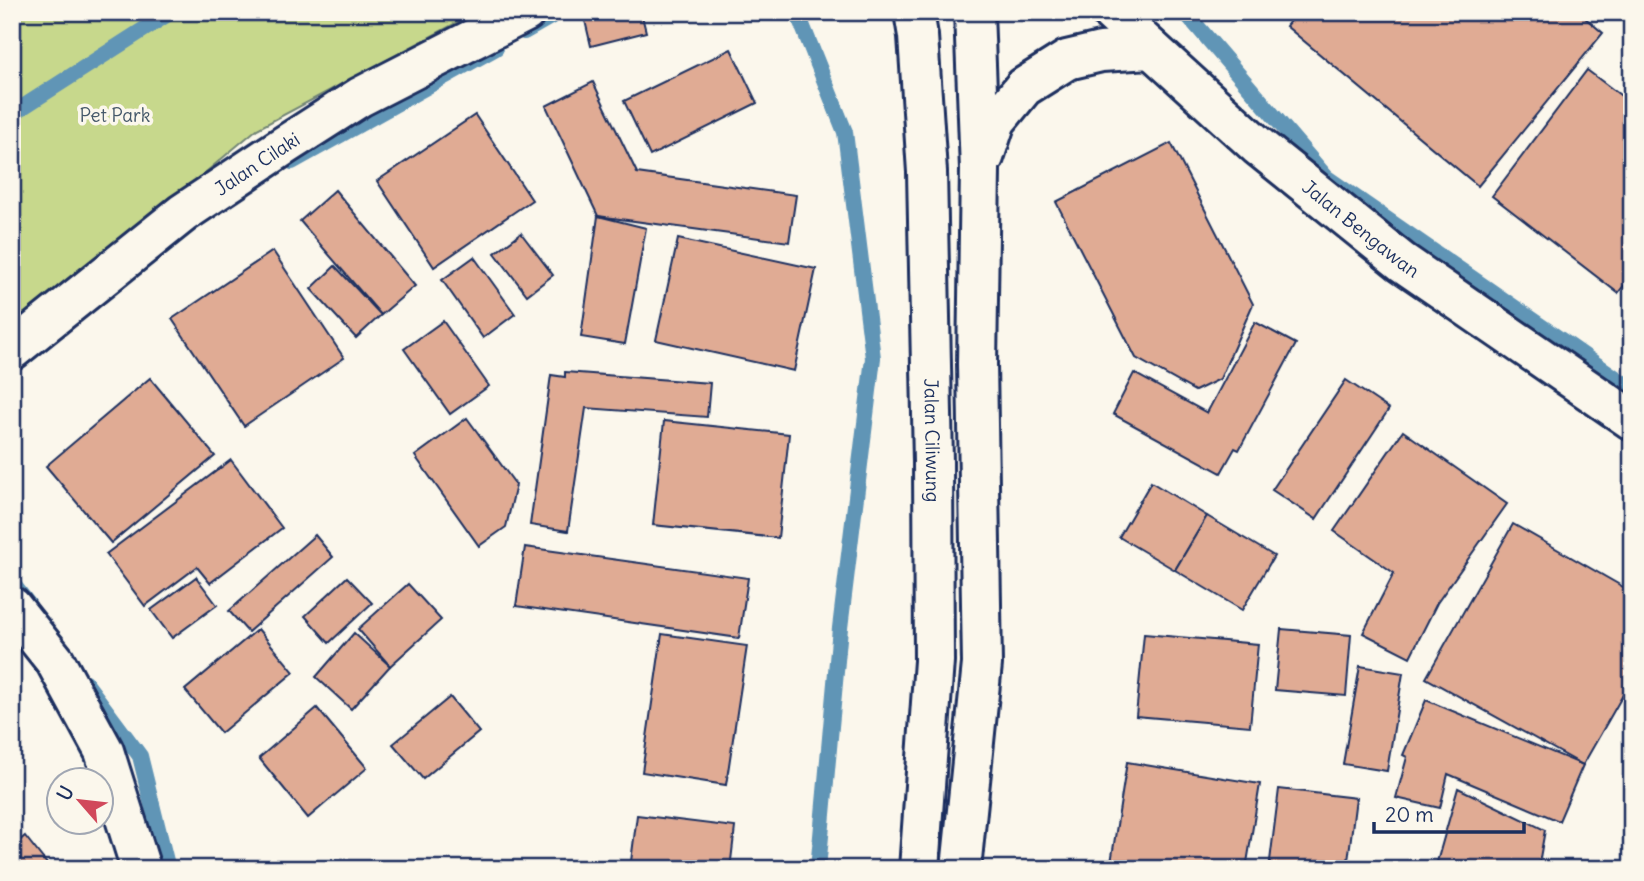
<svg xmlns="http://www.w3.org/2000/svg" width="1644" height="881" font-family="Delius,sans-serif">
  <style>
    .green { fill: #c7d88c; stroke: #718475; stroke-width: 2 }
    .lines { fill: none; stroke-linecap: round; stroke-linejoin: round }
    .stream { stroke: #6195b6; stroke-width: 16 }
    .building { fill: #e0ab94; stroke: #1b2f5e; stroke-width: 2 }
    .street-casing { stroke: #1b2f5e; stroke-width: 44 }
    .secondary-casing { stroke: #1b2f5e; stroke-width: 44 }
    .street { stroke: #fbf7ec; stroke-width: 38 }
    .secondary { stroke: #fbf7ec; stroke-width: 38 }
    .labels { text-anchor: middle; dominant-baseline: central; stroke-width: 7; stroke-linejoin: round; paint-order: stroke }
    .park-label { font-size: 19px; fill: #46596a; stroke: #fbf7ec }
    .street-label { font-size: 19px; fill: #1b2f5e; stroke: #fbf7ec }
  </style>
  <rect width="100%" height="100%" fill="#fbf7ec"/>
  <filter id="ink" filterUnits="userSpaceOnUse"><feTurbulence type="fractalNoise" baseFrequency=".0143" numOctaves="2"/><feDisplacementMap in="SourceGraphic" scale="14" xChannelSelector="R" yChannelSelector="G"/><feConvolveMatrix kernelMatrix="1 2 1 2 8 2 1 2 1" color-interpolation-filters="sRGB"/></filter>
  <g filter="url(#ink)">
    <path class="green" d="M 12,12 L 477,12 L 257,129 L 12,335 Z"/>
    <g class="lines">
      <g class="stream">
        <path d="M 797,12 L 845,132 L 873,358 L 840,628 L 818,869"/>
        <path d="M 1185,12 L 1326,177 L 1632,389"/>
        <path d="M 524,32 L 559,12"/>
        <path d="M 12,114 L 171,12"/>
        <path d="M 292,162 L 496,48"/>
        <path d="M 12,583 L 29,605"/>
        <path d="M 85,682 L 140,756 L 168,869"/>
      </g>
    </g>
    <g class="building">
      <path d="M 583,12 L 641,12 L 646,32 L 591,46 Z"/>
      <path d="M 1297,12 L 1578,12 L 1603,33 L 1478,186 L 1286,26 Z"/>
      <path d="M 731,49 L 757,103 L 650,156 L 624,101 Z"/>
      <path d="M 1587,70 L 1632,104 L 1632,276 L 1618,293 L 1492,196 Z"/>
      <path d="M 593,82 L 637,173 L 796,195 L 789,242 L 598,216 L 546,106 Z"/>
      <path d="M 475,115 L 532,200 L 434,267 L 377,181 Z"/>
      <path d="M 1171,143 L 1253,304 L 1220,379 L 1195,391 L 1136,358 L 1056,202 Z"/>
      <path d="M 335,190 L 415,286 L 381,315 L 300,221 Z"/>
      <path d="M 598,216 L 646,228 L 625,344 L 581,337 Z"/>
      <path d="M 521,233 L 553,275 L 527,295 L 495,253 Z"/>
      <path d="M 678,239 L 816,269 L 794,371 L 656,340 Z"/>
      <path d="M 273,251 L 344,358 L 244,426 L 172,319 Z"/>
      <path d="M 474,257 L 515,314 L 483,338 L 442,280 Z"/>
      <path d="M 335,266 L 381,315 L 356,338 L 311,289 Z"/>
      <path d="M 443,321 L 489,386 L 450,414 L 404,349 Z"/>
      <path d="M 1255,322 L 1296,344 L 1239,450 L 1235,448 L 1221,473 L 1113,414 L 1134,373 L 1207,413 Z"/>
      <path d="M 565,372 L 710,383 L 707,417 L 586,408 L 568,531 L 530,525 L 551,375 L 565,377 Z"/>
      <path d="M 150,378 L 215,456 L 111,543 L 46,466 Z"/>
      <path d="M 1346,380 L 1389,409 L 1316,519 L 1272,490 Z"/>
      <path d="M 467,418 L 516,485 L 506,527 L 479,546 L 415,456 Z"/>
      <path d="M 664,421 L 789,434 L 778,538 L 653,525 Z"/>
      <path d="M 1403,431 L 1507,504 L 1437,603 L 1410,657 L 1363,633 L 1394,573 L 1334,531 Z"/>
      <path d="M 231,460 L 282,528 L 210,583 L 197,567 L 145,606 L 106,554 Z"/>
      <path d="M 1151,482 L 1207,516 L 1175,570 L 1119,537 Z"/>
      <path d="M 1207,516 L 1274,556 L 1242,610 L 1175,570 Z"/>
      <path d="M 1513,524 L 1632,592 L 1632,679 L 1583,765 L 1426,678 Z"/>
      <path d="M 315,535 L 333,557 L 248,632 L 229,611 Z"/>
      <path d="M 525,547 L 748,578 L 739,638 L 516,606 Z"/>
      <path d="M 196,577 L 217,605 L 172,638 L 151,610 Z"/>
      <path d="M 347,577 L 372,603 L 329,643 L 305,616 Z"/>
      <path d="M 408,584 L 441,620 L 390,666 L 358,629 Z"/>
      <path d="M 258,629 L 294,672 L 221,733 L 185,690 Z"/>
      <path d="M 1281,629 L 1351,635 L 1346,696 L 1275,690 Z"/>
      <path d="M 354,633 L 390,666 L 351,709 L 316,677 Z"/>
      <path d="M 662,634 L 747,646 L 726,785 L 642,772 Z"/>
      <path d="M 1144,634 L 1258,644 L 1250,726 L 1136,716 Z"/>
      <path d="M 1360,666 L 1403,673 L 1387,771 L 1343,764 Z"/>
      <path d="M 450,697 L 479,732 L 423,779 L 393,744 Z"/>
      <path d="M 1426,700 L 1583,765 L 1559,821 L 1448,774 L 1440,808 L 1396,798 L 1407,757 L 1403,755 Z"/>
      <path d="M 317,708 L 367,768 L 308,818 L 259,758 Z"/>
      <path d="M 1127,762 L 1260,784 L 1246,869 L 1110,869 Z"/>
      <path d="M 1458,788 L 1545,830 L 1538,869 L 1435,869 Z"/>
      <path d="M 1279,789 L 1356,798 L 1347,869 L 1269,869 Z"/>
      <path d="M 637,815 L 735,827 L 730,869 L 630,869 Z"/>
      <path d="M 25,836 L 51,869 L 12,869 L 12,847 Z"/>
    </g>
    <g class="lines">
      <defs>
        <path id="street" d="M 12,607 L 55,661 L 104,751 L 141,869"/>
        <g id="secondary">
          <path id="s1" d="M 914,12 L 918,36 L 927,172 L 933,462 L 934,661 L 919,869"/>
          <path id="s2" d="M 1111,12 L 1258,146 L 1402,262 L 1632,420"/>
          <path d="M 984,157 L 996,121 L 1024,87 L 1067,60 L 1101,52 L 1151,49"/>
          <path id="s3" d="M 12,350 L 183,213 L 285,145 L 360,97 L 526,12"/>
          <path d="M 961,869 L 982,664 L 977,364 L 980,170 L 974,12"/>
        </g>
      </defs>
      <use href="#street" class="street-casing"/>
      <use href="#secondary" class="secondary-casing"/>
      <use href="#street" class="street"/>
      <use href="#secondary" class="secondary"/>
    </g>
  </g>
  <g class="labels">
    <g class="park-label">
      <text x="115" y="115">Pet Park</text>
    </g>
    <g class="street-label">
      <text stroke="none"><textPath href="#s3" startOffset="308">Jalan Cilaki</textPath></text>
      <text stroke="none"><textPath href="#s2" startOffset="331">Jalan Bengawan</textPath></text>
      <text stroke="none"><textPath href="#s1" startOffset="429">Jalan Ciliwung</textPath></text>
    </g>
  </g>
  <rect width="1644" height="881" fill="none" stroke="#fbf7ec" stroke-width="42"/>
  <rect x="21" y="21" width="1602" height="839" fill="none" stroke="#1b2f5e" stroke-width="2.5" filter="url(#ink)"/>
  <g transform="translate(80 801) rotate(298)"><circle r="33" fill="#fbf7ec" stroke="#a1a7b3" stroke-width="2"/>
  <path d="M0-5L12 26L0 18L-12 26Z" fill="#d1495b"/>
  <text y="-10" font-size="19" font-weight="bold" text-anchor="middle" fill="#1b2f5e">U</text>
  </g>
  <path d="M1374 822v10h150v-10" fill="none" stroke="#1b2f5e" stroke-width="3.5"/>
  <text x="1385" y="822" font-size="21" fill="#1b2f5e" stroke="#fbf7ec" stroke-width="5" paint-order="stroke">20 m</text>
</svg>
